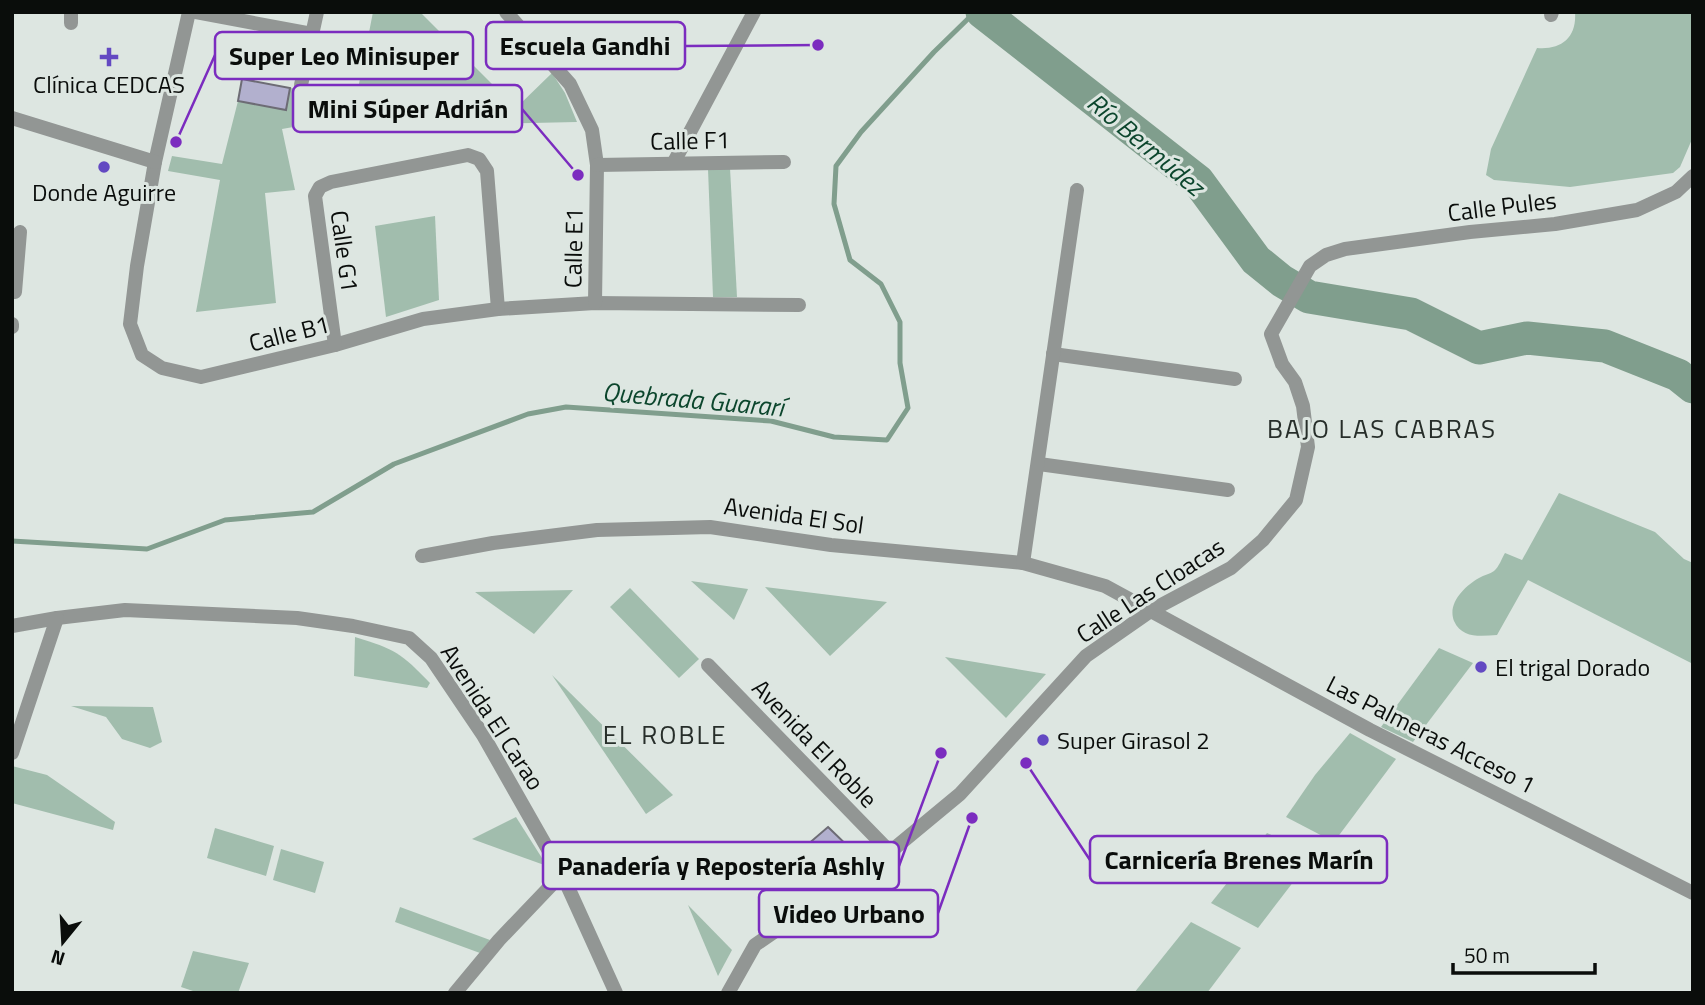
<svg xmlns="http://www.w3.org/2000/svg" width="1705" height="1005" font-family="'Titillium Web',sans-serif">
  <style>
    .green { fill: #a1bdad }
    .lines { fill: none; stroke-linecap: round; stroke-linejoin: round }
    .stream { stroke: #809e8d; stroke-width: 5 }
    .river { stroke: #809e8d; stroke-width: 33 }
    .building { fill: #b2b0ce; stroke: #6d6c75; stroke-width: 2 }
    .minor { stroke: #929694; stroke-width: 14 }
    .poi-dot { fill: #6349c2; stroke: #dde6e1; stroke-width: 2.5 }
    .labels { text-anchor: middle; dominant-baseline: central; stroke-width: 6; stroke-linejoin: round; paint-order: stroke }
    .poi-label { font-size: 24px; fill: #0a0d0b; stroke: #dde6e1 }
    .street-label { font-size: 24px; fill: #0a0d0b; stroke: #dde6e1 }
    .water-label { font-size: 26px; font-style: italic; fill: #0c462d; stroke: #dde6e1 }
    .neighbourhood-label { font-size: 26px; letter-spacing: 2px; fill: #272e2a; stroke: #dde6e1 }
    .leader { fill: none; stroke: #7b2cbf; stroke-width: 2.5 }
    .callout-dot { fill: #7b2cbf; stroke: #dde6e1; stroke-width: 2.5 }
    .callout { fill: #dde6e1; stroke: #7b2cbf; stroke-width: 2.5 }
    .callout-label { font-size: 26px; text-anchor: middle; font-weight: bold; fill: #0a0d0b }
  </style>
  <rect width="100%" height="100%" fill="#dde6e1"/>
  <g class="green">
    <path d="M 373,12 L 420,12 L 516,108 L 552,73 L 565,93 L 577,122 L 478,124 L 474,95 L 282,129 L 295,190 L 265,193 L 276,303 L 196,312 L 220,180 L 168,171 L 172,156 L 222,164 L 238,101 L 286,110 L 290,88 L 357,94 Z"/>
    <path d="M 1575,12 L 1693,12 L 1693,137 L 1680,167 L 1673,173 L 1570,187 L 1494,180 L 1486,175 L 1491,149 L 1537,48 C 1561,50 1577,38 1575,12 Z"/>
    <path d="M 730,168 L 737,297 L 713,297 L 708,169 Z"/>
    <path d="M 435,216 L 439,300 L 386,317 L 375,226 Z"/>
    <path d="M 1559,493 L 1655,532 L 1684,559 L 1693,563 L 1693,664 L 1528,580 L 1497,635 C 1481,636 1462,639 1454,621 C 1447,603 1465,586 1479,578 C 1484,575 1490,574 1494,571 C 1499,567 1502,558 1505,553 L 1522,560 Z"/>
    <path d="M 691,581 L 748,589 L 734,620 Z"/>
    <path d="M 765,587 L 887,602 L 830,656 Z"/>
    <path d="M 630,588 L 699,659 L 679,678 L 610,607 Z"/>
    <path d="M 573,590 L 534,634 L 475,592 Z"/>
    <path d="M 355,637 C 395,649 401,653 430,683 L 427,688 L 354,676 Z"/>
    <path d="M 1439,648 L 1473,663 L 1413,742 L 1381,727 Z"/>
    <path d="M 945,657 L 1046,674 L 1006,718 Z"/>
    <path d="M 552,675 L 673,795 L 646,814 Z"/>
    <path d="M 71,706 L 153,707 L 162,742 L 150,748 L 122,739 L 106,717 Z"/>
    <path d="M 1350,733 L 1396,759 L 1334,842 L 1286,817 L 1315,775 Z"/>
    <path d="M 12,766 L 47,775 L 115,822 L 113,830 L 12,803 Z"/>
    <path d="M 516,817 L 547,866 L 472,839 Z"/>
    <path d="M 215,828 L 274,846 L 266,876 L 207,858 Z"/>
    <path d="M 1267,833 L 1314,855 L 1258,928 L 1211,903 Z"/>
    <path d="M 620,842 L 647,868 L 593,888 L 583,867 Z"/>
    <path d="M 281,849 L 324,862 L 315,893 L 273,880 Z"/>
    <path d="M 688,905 L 732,950 L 718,976 Z"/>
    <path d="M 400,907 L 490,940 L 480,953 L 395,922 Z"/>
    <path d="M 1191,922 L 1241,948 L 1207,993 L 1134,993 Z"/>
    <path d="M 193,951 L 249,963 L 238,993 L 199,993 L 181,987 Z"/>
  </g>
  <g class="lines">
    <path class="stream" d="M 12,541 L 147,549 L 225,520 L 313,512 L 394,464 L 528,414 L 566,407 L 771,421 L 834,437 L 887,440 L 908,408 L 900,363 L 900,322 L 881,284 L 850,260 L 834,204 L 836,166 L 861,132 L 934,52 L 975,12"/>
    <path class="river" d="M 982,12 L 1198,181 L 1256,260 L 1282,281 L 1309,297 L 1411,314 L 1479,348 L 1527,338 L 1605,346 L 1678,375 L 1693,387"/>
  </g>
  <g class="building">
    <path d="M 242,79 L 290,88 L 286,110 L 238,101 Z"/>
    <path d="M 828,827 L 855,853 L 820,873 L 800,851 Z"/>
  </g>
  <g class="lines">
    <g class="minor">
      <path d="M 189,12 L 155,162 L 137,266 L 130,324 L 142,355 L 162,368 L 201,377 L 335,345 L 423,319 L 498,309 L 595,303 L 799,305"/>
      <path d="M 196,12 L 312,34"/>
      <path d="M 506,12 L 570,84 L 592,130 L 597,165 L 595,303"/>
      <path d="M 1551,15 L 1552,12"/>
      <path d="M 71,23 L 71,12"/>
      <path d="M 301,85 L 317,12"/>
      <path d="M 12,118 L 155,162"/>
      <path d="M 674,162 L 754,12"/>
      <path d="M 597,165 L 784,162"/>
      <path d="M 15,292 L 20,232"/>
      <path d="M 12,327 L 12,324"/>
      <path d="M 335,345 L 315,196 L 320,187 L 331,182 L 468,155 L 479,159 L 487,171 L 498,309"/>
      <path d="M 1053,354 L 1235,379"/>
      <path d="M 1039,464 L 1228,490"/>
      <path d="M 422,556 L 493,543 L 597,530 L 710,527 L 831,545 L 1023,563 L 1105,586 L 1370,730 L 1693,893"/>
      <path d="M 1023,563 L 1077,190"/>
      <path d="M 12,626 L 57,618 L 125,610 L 297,618 L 353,626 L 409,638 L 431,658 L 483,735 L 562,874 L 616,993"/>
      <path d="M 708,665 L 890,852"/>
      <path d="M 12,753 L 57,618"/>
      <path d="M 455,993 L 499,940 L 562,874"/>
      <path d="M 728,993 L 755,945 L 890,852 L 960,794 L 1086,656 L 1152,610 L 1231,568 L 1263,540 L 1296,500 L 1308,447 L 1303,406 L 1295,382 L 1282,364 L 1271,334 L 1310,266 L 1326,255 L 1345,249 L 1470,232 L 1555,224 L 1637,210 L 1676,192 L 1693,176"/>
    </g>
  </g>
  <g class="poi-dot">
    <path d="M105.5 46.5h7v7h7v7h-7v7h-7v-7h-7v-7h7z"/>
    <circle cx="104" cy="167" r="7"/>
    <circle cx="1481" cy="667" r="7"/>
    <circle cx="1043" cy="740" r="7"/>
  </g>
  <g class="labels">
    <g class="poi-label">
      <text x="109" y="84">Clínica CEDCAS</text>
      <text x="104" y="192">Donde Aguirre</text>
      <text x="1495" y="667" text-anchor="start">El trigal Dorado</text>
      <text x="1057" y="740" text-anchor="start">Super Girasol 2</text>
    </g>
    <g class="street-label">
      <text transform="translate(690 140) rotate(-1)">Calle F1</text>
      <text transform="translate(1502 206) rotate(-7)">Calle Pules</text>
      <text transform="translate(573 248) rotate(-89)">Calle E1</text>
      <text transform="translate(345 251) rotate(82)">Calle G1</text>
      <text transform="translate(289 333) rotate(-14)">Calle B1</text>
      <text transform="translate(794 515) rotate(8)">Avenida El Sol</text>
      <text transform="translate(1150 590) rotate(-33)">Calle Las Cloacas</text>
      <text transform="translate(493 717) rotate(57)">Avenida El Carao</text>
      <text transform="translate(1431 734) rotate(27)">Las Palmeras Acceso 1</text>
      <text transform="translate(815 743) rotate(46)">Avenida El Roble</text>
    </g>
    <g class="water-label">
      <text transform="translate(1146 144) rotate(40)">Río Bermúdez</text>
      <text transform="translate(693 399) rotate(5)">Quebrada Guararí</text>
    </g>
    <g class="neighbourhood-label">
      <text x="1382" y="428">BAJO LAS CABRAS</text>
      <text x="665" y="734">EL ROBLE</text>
    </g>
  </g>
  <path class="leader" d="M818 45L685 46M176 142L215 55M578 175L522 109M1026 763L1090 860M941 753L899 866M972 818L938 913"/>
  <g class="callout-dot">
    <circle cx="818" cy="45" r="7"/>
    <circle cx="176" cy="142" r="7"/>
    <circle cx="578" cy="175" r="7"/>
    <circle cx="1026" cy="763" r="7"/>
    <circle cx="941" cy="753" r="7"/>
    <circle cx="972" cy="818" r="7"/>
  </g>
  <g class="callout">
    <rect x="486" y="22" width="199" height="47" rx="7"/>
    <rect x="215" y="32" width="258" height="47" rx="7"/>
    <rect x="293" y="85" width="229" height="47" rx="7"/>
    <rect x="1090" y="836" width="297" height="47" rx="7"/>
    <rect x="543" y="842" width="356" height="47" rx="7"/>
    <rect x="759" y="890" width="179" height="47" rx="7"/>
  </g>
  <g class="callout-label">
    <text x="585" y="55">Escuela Gandhi</text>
    <text x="344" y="65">Super Leo Minisuper</text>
    <text x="408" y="118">Mini Súper Adrián</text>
    <text x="1239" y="869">Carnicería Brenes Marín</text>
    <text x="721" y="875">Panadería y Repostería Ashly</text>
    <text x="849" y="923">Video Urbano</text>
  </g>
  <rect width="1705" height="1005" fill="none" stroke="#0a0d0b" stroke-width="28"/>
  <g transform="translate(63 942) rotate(198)" stroke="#dde6e1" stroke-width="5" paint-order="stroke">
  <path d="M0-5L12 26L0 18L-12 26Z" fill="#0a0d0b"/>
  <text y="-10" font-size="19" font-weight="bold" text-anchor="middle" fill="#0a0d0b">N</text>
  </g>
  <path d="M1453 963v10h142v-10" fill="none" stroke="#0a0d0b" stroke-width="3.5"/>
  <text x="1464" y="963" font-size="21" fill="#0a0d0b" stroke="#dde6e1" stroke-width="5" paint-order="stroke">50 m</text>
</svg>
